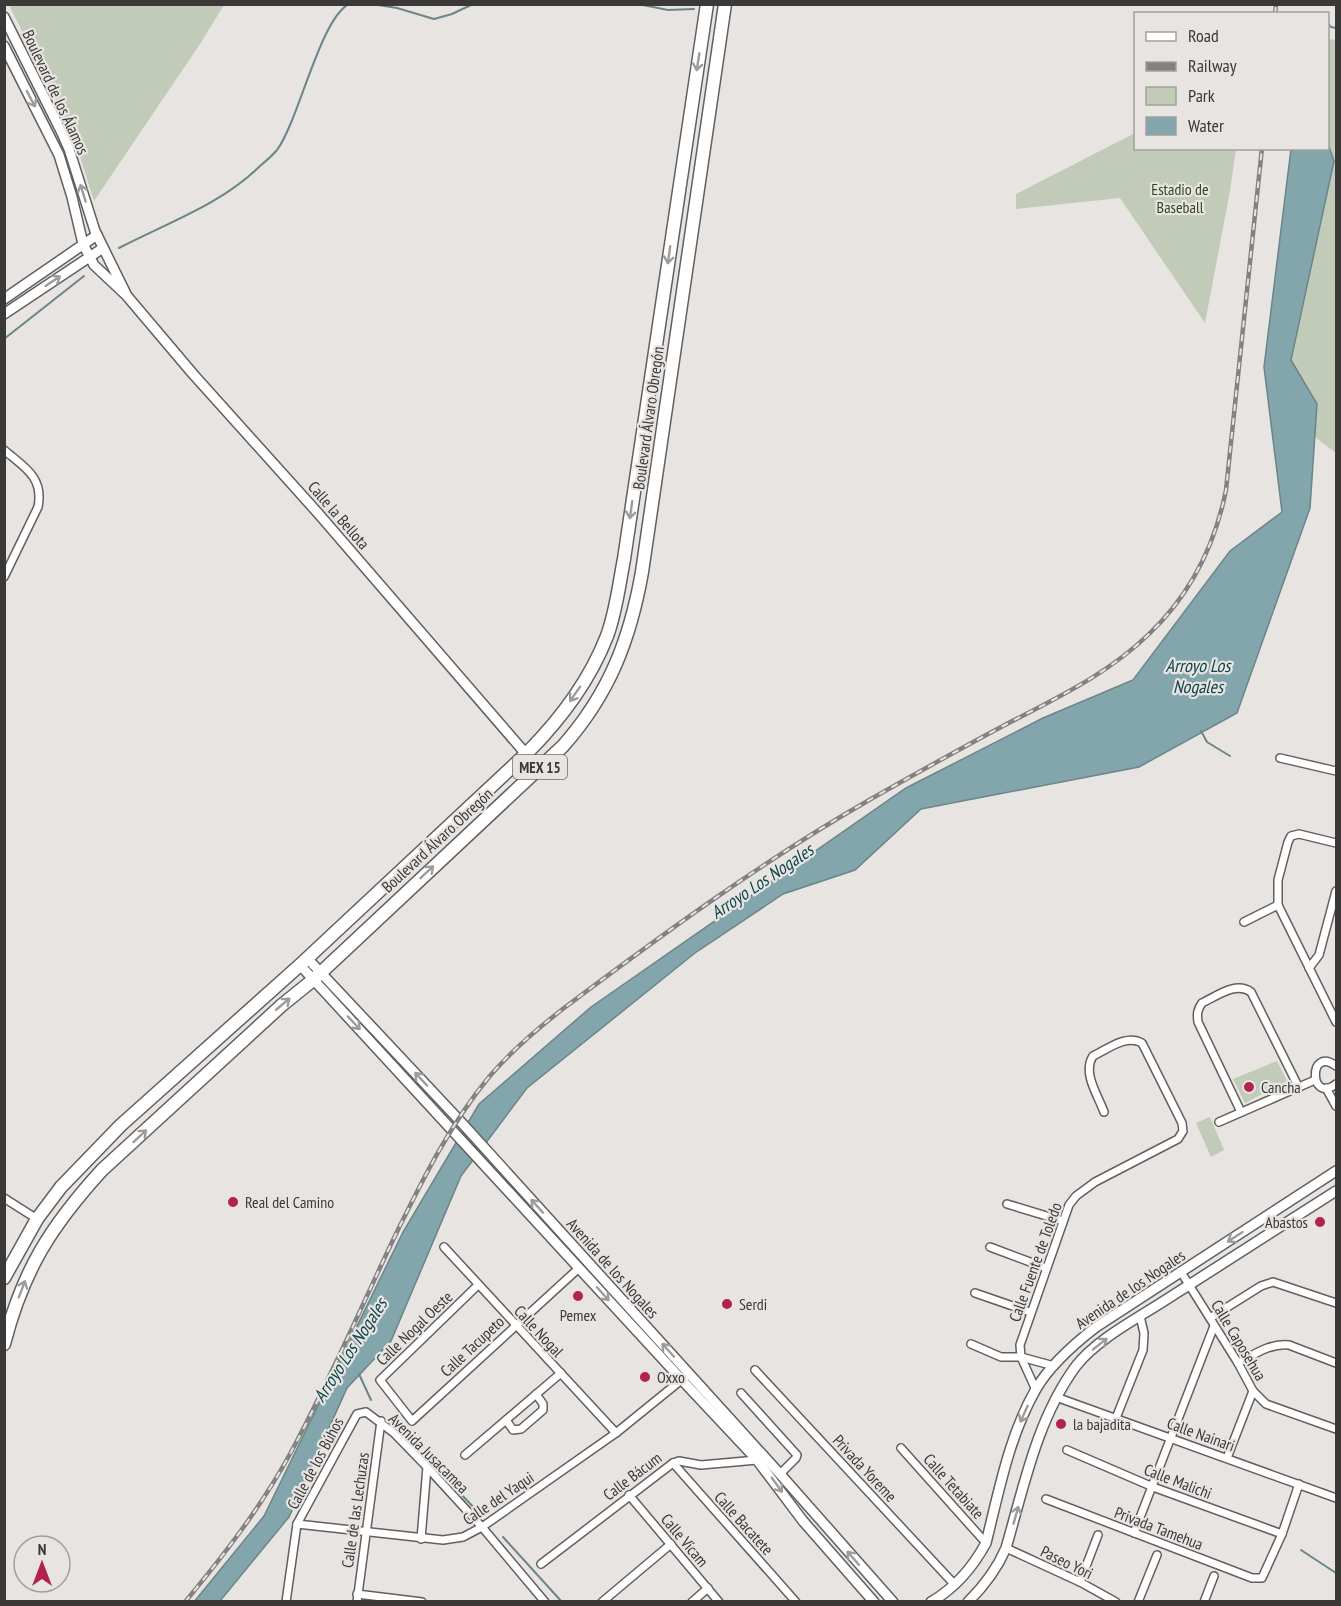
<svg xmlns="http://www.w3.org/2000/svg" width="1341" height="1606" font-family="'PT Sans Narrow',sans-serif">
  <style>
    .green { fill: #c1cbb7 }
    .water { fill: #82a6ab; stroke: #6c8588; stroke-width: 1.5 }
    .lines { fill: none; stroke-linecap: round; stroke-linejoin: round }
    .stream { stroke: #6c8588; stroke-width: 2 }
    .street-casing { stroke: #625f5e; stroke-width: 10 }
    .secondary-casing { stroke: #625f5e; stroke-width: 12 }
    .highway-casing { stroke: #625f5e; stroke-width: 15 }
    .street { stroke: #fff; stroke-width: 7 }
    .secondary { stroke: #fff; stroke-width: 9 }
    .highway { stroke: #fff; stroke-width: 12 }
    .rail-casing { stroke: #838280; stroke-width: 4.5 }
    .rail { stroke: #e7e4e2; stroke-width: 2; stroke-dasharray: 7; stroke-linecap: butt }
    .oneway { stroke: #9c9c9c }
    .poi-dot { fill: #b22250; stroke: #e7e4e2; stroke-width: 2 }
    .labels { text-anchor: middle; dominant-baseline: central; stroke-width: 4.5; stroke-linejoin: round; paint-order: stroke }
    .shield { fill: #e7e4e2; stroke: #6e6c6b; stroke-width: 1.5 }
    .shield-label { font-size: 15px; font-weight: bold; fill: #3a3938 }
    .street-label { font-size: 16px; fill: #3a3938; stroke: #e7e4e2 }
    .park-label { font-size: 16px; fill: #33461c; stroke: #e7e4e2 }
    .poi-label { font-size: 16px; fill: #3a3938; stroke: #e7e4e2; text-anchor: start }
    .water-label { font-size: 18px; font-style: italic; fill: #0d454c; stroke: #e7e4e2 }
  </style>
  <rect width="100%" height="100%" fill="#e7e4e2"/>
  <g class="green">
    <path d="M 9,5 L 224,5 L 200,44 L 94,201 L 73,134 Z"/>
    <path d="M 1328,39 L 1336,40 L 1336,453 L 1315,437 L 1317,404 L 1291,360 L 1334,161 L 1328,144 Z"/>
    <path d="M 1135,133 L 1136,148 L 1236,149 L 1230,191 L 1205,323 L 1120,198 L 1016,209 L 1016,194 Z"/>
    <path d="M 1277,1061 L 1287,1081 L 1245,1103 L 1233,1079 Z"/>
    <path d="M 1210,1117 L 1224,1150 L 1211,1157 L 1196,1123 Z"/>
  </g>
  <path class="water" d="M 1328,144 L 1334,161 L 1291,360 L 1317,404 L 1310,508 L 1237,713 L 1139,767 L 921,809 L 855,870 L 783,894 L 695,953 L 527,1088 L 461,1176 L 391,1341 L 347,1388 L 289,1517 L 220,1601 L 194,1602 L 264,1516 L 403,1232 L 479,1104 L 591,1007 L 906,788 L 1043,718 L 1133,680 L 1230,551 L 1282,512 L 1264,367 L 1291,149 L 1328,148 Z"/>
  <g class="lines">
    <g class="stream">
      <path d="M 372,4 L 397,8 L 434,19 L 452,14 L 473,4"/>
      <path d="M 638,4 L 668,10 L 694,9"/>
      <path d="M 1328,23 L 1331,27 L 1336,28"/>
      <path d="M 119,248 C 169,222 220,205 260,166 C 266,161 272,156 277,150 C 299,120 320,19 349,4"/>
      <path d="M 4,339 L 84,276"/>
      <path d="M 1201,731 L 1207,742 L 1230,756"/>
      <path d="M 359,1374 L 371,1400"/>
      <path d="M 393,1423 L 480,1514"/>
      <path d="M 503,1537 L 562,1602"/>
      <path d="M 1301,1550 L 1336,1573"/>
    </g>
    <defs>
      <g id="street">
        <path d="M 4,450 C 24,467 44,477 38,507 L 4,577"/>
        <path d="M 1280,758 L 1336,771"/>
        <path d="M 1336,843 L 1299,834 L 1291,836 L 1288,842 L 1278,880 L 1278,905 L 1336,1022"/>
        <path d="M 1244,922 L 1278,905"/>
        <path d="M 1309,968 L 1319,955 L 1336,891"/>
        <path d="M 1336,1066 C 1308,1045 1309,1105 1336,1084"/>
        <path d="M 1326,1088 L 1336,1106"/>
        <path d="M 1241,1112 L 1198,1022 C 1197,1014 1197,1010 1202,1003 C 1217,996 1236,981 1251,992 L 1298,1086"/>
        <path d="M 1219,1122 L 1315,1080"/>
        <path d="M 4,1198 L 37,1219"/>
        <path d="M 1007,1204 L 1063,1221"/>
        <path d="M 444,1247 L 616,1433"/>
        <path d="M 990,1247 L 1046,1268"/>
        <path d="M 1181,1272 L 1238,1363 L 1253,1391 L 1266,1404 L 1336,1429"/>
        <path d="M 478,1285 L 380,1380 L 412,1421 L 579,1268"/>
        <path d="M 975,1293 L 1030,1312"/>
        <path d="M 1210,1318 L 1261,1286 L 1273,1282 L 1336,1303"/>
        <path d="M 971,1344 L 1001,1357 L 1021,1357 L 1054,1366"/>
        <path d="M 1238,1363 C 1255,1354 1270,1343 1289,1345 L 1336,1363"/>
        <path d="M 755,1370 L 955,1585"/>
        <path d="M 1036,1390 L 1021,1357 L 1020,1345 L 1069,1205 L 1076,1196 L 1095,1182 L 1178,1139 L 1183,1131 L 1182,1123 L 1142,1043 C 1126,1034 1108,1049 1093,1056 C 1082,1073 1098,1095 1104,1112"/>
        <path d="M 741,1393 L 797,1455 L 796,1458 L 780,1474"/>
        <path d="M 1056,1397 L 1336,1498"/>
        <path d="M 1116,1418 L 1143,1350 L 1144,1333 L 1140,1316"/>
        <path d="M 506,1420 L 513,1430 L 521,1429 L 543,1410 L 543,1404 L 536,1394"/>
        <path d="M 901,1448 L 986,1543"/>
        <path d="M 1067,1450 L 1153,1487 L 1282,1534"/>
        <path d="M 465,1455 L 561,1373"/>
        <path d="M 1227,1458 L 1253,1391"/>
        <path d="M 673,1463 L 796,1602"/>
        <path d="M 629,1495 L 719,1602"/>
        <path d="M 1046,1499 L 1252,1578 L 1262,1578 L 1282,1534 L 1299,1484"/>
        <path d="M 297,1524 L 443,1540 L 463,1537 L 482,1527 L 616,1433 L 685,1377"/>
        <path d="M 1134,1533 L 1214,1326"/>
        <path d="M 421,1539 L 427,1467"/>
        <path d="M 1006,1548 L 1080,1582 L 1116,1602"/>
        <path d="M 541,1564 L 673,1463 L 679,1461 L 701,1465 L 757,1460"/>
        <path d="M 1080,1582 L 1098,1535"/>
        <path d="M 357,1594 L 422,1602"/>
        <path d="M 286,1602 L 297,1524 L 357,1414 L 366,1412 L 394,1433 L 427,1467 L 482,1527 L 545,1602"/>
        <path d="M 357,1602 L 381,1421"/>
        <path d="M 602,1602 L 671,1544"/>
        <path d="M 692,1602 L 708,1588"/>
        <path d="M 1138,1602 L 1157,1555"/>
        <path d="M 1204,1602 L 1214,1576"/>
      </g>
      <g id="secondary">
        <path d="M 4,17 L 62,133 L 69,149 L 95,231 L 126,294"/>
        <path d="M 4,46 L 59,155 L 72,197 L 83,244 L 94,265 L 127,296 L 193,374 L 317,512 L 526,754"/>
        <path d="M 4,299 L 97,235"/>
        <path d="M 4,314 L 103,248"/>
        <path d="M 307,958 L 461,1122 L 780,1474 L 893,1602"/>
        <path d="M 300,965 L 682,1380 L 757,1460 L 803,1521 L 874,1602"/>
        <path d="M 931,1602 C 955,1588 973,1567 986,1543 C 999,1491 1009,1436 1036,1389 C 1050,1365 1074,1344 1096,1327 L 1336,1171"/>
        <path d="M 968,1602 C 985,1585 997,1569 1006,1548 C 1024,1486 1037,1419 1076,1366 C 1096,1340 1136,1319 1164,1301 C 1221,1264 1279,1228 1336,1191"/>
      </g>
      <g id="highway">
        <path d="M 4,1278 L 37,1219 L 61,1187 L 121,1125 L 300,965 L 526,754 C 559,721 590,680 607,636 C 616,612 619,585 624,559 L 707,4"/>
        <path d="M 4,1344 C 23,1270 51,1226 102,1170 L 282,1005 L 313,980 L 563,746 C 609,694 630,640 642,572 L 725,4"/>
      </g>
    </defs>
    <use href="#street" class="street-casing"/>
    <use href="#secondary" class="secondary-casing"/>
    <use href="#highway" class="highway-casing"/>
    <use href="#street" class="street"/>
    <use href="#secondary" class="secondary"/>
    <use href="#highway" class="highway"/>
    <defs>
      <g id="rail">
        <path d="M 1275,14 L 1276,4"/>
        <path d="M 185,1602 C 224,1555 261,1507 290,1454 C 328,1384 359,1312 393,1240 C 421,1183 448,1127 489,1077 C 511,1051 537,1029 564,1008 C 663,934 764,860 871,799 C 915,774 958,750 1003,726 C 1054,699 1107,675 1149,634 C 1190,595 1215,545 1226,490 L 1262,148"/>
      </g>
    </defs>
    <use href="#rail" class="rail-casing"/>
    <use href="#rail" class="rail"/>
  </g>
  <defs><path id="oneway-shaft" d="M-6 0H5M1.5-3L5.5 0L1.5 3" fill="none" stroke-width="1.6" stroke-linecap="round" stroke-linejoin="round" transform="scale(1.5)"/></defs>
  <g class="oneway">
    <use href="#oneway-shaft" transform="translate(698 62) rotate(99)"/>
    <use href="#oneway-shaft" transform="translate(31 99) rotate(62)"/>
    <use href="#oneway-shaft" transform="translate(83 193) rotate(-107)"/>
    <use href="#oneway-shaft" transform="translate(669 255) rotate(98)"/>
    <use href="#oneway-shaft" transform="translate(53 281) rotate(-34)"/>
    <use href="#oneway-shaft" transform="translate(631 510) rotate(98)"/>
    <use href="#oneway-shaft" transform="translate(575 694) rotate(125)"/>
    <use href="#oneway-shaft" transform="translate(427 872) rotate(-43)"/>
    <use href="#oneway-shaft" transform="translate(283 1004) rotate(-40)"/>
    <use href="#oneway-shaft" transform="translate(354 1023) rotate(47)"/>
    <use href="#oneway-shaft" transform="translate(421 1079) rotate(-133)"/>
    <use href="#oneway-shaft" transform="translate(140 1136) rotate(-43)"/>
    <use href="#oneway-shaft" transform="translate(537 1206) rotate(-132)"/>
    <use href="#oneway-shaft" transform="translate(1235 1237) rotate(147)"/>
    <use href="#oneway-shaft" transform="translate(22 1289) rotate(-69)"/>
    <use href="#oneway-shaft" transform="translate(603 1294) rotate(48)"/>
    <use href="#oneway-shaft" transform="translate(1100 1344) rotate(-38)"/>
    <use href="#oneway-shaft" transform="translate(668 1350) rotate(-132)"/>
    <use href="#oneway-shaft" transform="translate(1024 1414) rotate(114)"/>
    <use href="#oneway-shaft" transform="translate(777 1485) rotate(54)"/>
    <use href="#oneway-shaft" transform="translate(1016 1515) rotate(-74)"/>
    <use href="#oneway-shaft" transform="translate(853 1558) rotate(-131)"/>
  </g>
  <g class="poi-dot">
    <circle cx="1249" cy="1087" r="6"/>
    <circle cx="233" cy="1202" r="6"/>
    <circle cx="1320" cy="1222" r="6"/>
    <circle cx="578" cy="1296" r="6"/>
    <circle cx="727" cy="1304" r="6"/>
    <circle cx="645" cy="1377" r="6"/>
    <circle cx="1061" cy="1424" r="6"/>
  </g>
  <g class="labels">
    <rect class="shield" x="513" y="755" width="54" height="24" rx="4.5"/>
    <g class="shield-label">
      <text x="540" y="767">MEX 15</text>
    </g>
    <g class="street-label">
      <text transform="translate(56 92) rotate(65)">Boulevard de los Álamos</text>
      <text transform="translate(648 418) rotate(-82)">Boulevard Álvaro Obregón</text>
      <text transform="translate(339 515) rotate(49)">Calle la Bellota</text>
      <text transform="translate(437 840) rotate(-43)">Boulevard Álvaro Obregón</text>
      <text transform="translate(1035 1262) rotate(-70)">Calle Fuente de Toledo</text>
      <text transform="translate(613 1268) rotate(48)">Avenida de los Nogales</text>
      <text transform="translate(1130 1289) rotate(-34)">Avenida de los Nogales</text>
      <text transform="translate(414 1328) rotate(-44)">Calle Nogal Oeste</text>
      <text transform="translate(539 1331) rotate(47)">Calle Nogal</text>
      <text transform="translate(1239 1340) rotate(59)">Calle Caposehua</text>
      <text transform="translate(472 1346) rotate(-43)">Calle Tacupeto</text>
      <text transform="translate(1201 1434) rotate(20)">Calle Nainari</text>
      <text transform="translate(429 1453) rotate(45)">Avenida Jusacamea</text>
      <text transform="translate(315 1463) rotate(-62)">Calle de los Búhos</text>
      <text transform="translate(865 1468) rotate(47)">Privada Yoreme</text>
      <text transform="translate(632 1476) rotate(-37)">Calle Bácum</text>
      <text transform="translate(1178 1481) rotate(21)">Calle Malichi</text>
      <text transform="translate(954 1486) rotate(48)">Calle Tetabiate</text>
      <text transform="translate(498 1498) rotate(-34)">Calle del Yaqui</text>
      <text transform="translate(355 1510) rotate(-82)">Calle de las Lechuzas</text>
      <text transform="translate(744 1523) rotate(48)">Calle Bacatete</text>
      <text transform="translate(1159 1528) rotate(21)">Privada Tamehua</text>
      <text transform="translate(685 1540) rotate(50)">Calle Vícam</text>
      <text transform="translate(1067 1562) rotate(26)">Paseo Yori</text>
    </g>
    <g class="park-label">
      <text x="1180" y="189">Estadio de<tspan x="1180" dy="18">Baseball</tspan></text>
    </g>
    <g class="poi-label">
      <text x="1261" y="1087">Cancha</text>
      <text x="245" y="1202">Real del Camino</text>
      <text x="1308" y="1222" text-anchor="end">Abastos</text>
      <text x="739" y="1304">Serdi</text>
      <text x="578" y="1315" text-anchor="middle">Pemex</text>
      <text x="657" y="1377">Oxxo</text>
      <text x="1073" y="1424">la bajadita</text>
    </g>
    <g class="water-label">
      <text x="1198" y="665">Arroyo Los<tspan x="1198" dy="21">Nogales</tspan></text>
      <text transform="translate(762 881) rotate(-34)">Arroyo Los Nogales</text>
      <text transform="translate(350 1350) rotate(-57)">Arroyo Los Nogales</text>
    </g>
  </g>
  <rect width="1341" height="1606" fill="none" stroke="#3a3938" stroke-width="12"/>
  <rect x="1134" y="12" width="195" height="138" fill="#e7e4e2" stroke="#a2a09e" stroke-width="1.5"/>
  <rect x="1146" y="32" width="30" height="9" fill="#ffffff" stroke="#a2a09e" stroke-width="1.5"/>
  <text x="1188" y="42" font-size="18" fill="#3a3938">Road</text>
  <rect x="1146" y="62" width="30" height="9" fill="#838280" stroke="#a2a09e" stroke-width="1.5"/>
  <text x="1188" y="72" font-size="18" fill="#3a3938">Railway</text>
  <rect x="1146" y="87" width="30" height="18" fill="#c1cbb7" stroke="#a2a09e" stroke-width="1.5"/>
  <text x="1188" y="102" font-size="18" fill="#3a3938">Park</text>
  <rect x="1146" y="117" width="30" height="18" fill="#82a6ab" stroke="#a2a09e" stroke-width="1.5"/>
  <text x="1188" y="132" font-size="18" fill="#3a3938">Water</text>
  <g transform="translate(42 1564)"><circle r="28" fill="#e7e4e2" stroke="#a2a09e" stroke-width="1.5"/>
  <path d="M0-4.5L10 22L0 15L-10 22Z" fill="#b22250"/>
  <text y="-9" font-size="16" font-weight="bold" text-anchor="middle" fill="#3a3938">N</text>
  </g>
</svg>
